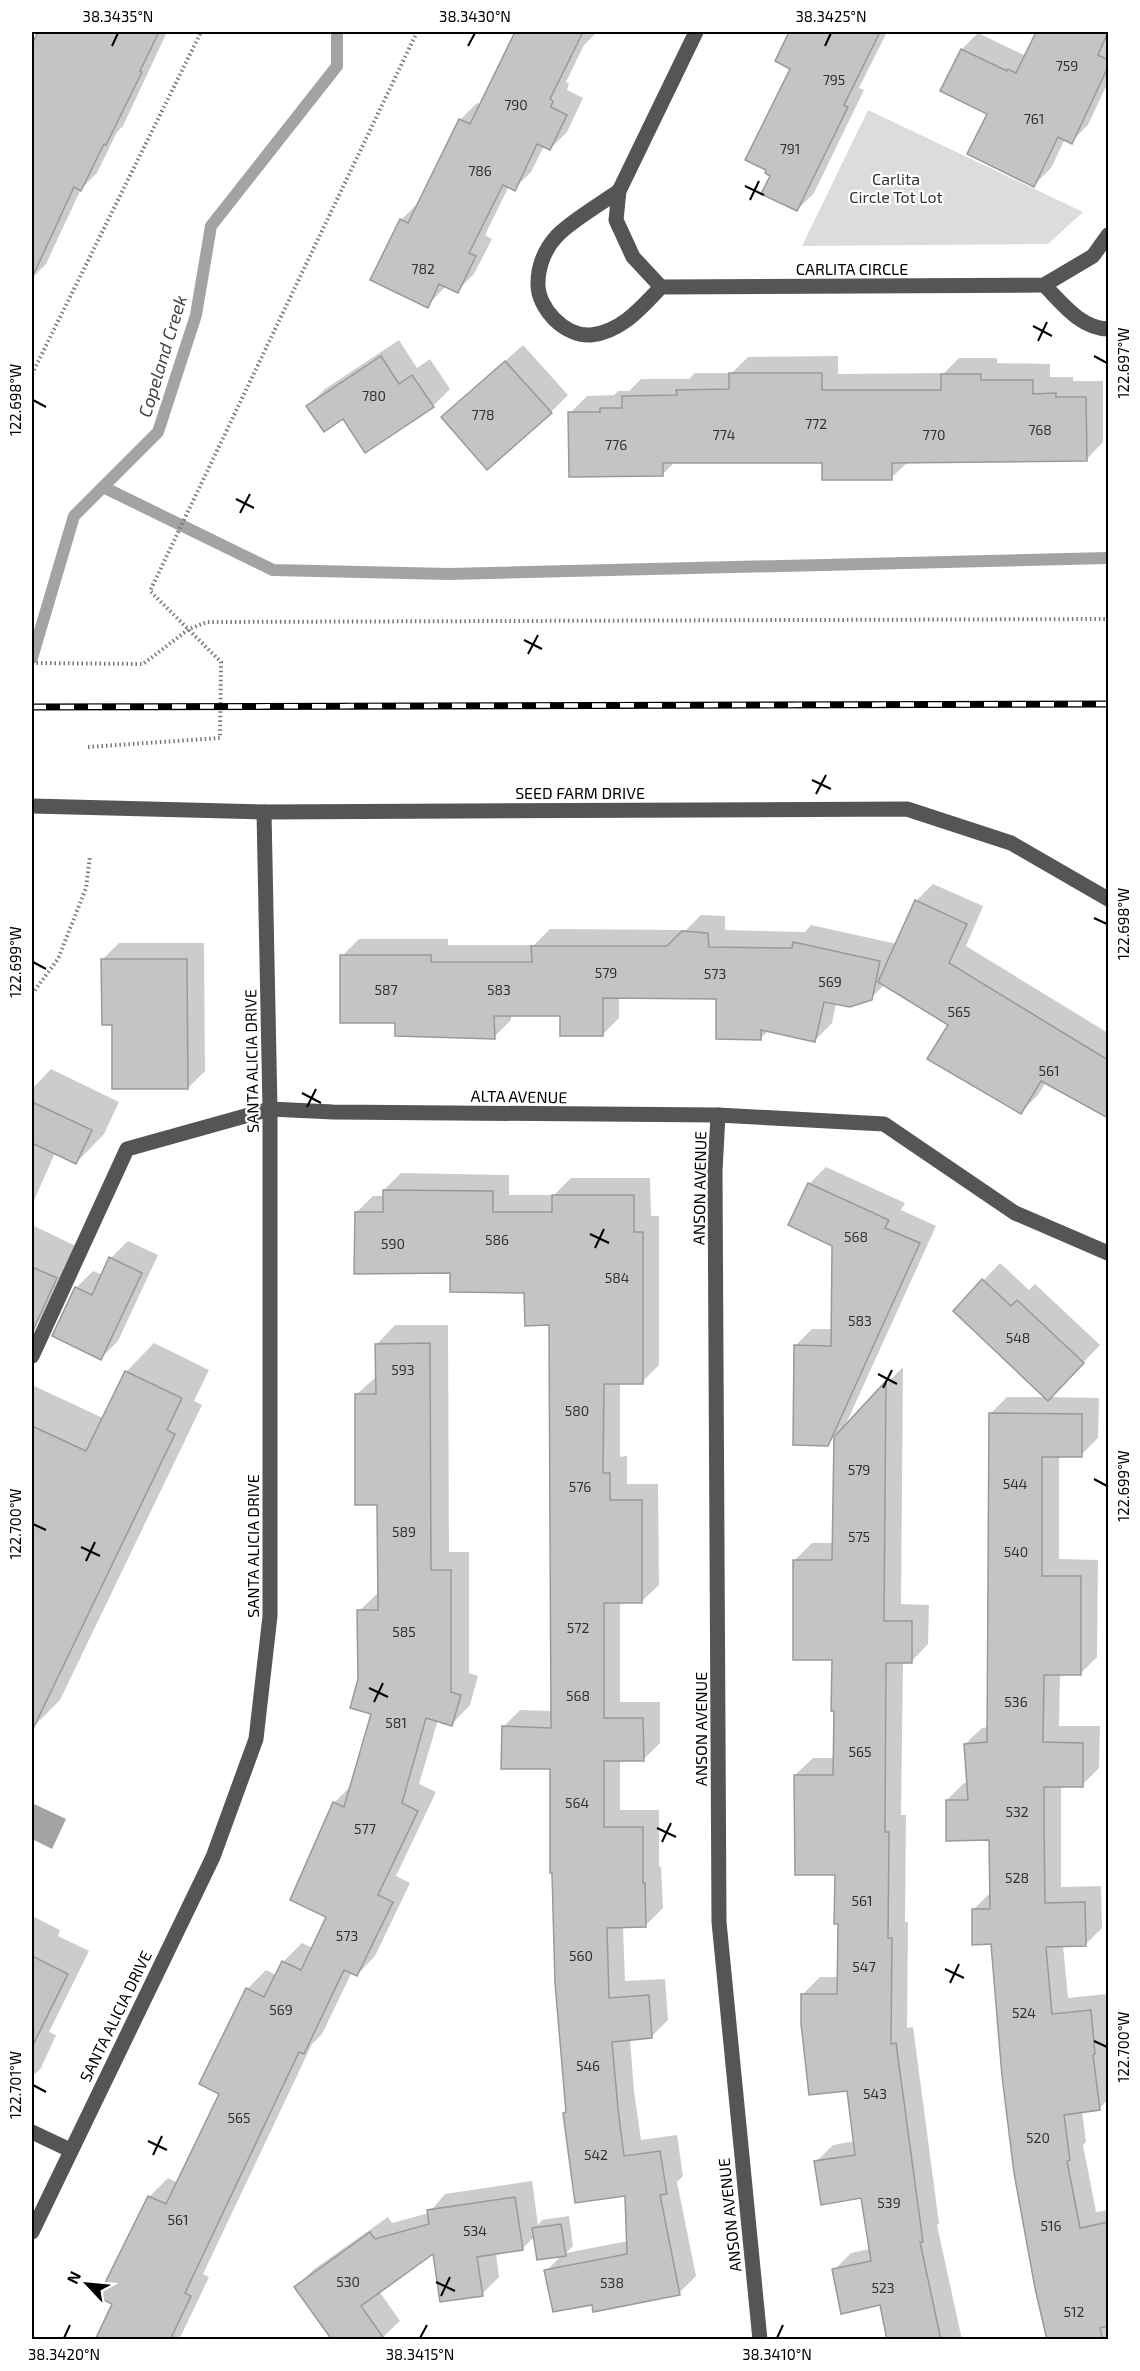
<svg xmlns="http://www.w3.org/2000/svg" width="1140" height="2371" font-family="'Exo 2',sans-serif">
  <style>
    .green { fill: #dcdcdc }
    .water { fill: #a3a3a3 }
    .shadow { fill: #0003 }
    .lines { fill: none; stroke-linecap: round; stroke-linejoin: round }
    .stream { stroke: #a3a3a3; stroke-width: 12 }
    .building { fill: #c4c4c4; stroke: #999; stroke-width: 1.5 }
    .path { stroke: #777; stroke-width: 4; stroke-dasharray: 1.5 3; stroke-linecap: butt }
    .minor { stroke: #555; stroke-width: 15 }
    .rail-casing { stroke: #000; stroke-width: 7 }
    .rail { stroke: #fff; stroke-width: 4.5; stroke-dasharray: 14; stroke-linecap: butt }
    .ticks { fill: none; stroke: #000; stroke-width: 2 }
    .labels { text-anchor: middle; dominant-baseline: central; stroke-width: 4.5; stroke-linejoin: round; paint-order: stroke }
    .number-label { font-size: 14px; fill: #313131 }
    .park-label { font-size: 16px; fill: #333; stroke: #fff }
    .street-label { font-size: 16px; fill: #000; stroke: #fff }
    .water-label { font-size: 18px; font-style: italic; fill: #444; stroke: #fff }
    .neatline { fill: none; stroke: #000; stroke-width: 2 }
    .ticks-label { font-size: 15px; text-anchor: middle; fill: #000 }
  </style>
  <rect width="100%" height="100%" fill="#fff"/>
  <path class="green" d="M 868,110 L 1083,212 L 1048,244 L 802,246 Z"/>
  <path class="water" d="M 32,1803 L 66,1819 L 52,1849 L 32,1839 Z"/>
  <g class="shadow">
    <path d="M 39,32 L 167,32 L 123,126 L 117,132 L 97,173 L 81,189 L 46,264 L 32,278 L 32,47 Z"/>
    <path d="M 517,32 L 597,32 L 584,45 L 566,82 L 569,84 L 567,90 L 583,98 L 567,132 L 550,149 L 544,146 L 531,172 L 514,189 L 509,186 L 485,235 L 492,239 L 474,274 L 457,291 L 446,286 L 427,306 L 401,220 L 418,203 L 460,120 L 477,103 L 481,105 Z"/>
    <path d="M 791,32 L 887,32 L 859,88 L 864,90 L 814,193 L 797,210 L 772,175 L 792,68 L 777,61 Z"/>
    <path d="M 1038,32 L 1108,32 L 1108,82 L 1088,125 L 1071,142 L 1065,139 L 1051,168 L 1034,185 L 989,113 L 962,49 L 978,33 L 1024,55 Z"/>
    <path d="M 399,340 L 417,368 L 430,359 L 450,389 L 433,406 L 343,417 L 308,406 L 325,389 Z"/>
    <path d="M 523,345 L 568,395 L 551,412 L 443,417 Z"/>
    <path d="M 838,356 L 838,374 L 944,373 L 959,358 L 997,358 L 997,363 L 1050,364 L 1050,377 L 1073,377 L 1073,381 L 1103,381 L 1103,442 L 1086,460 L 908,462 L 891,478 L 823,461 L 675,462 L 662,475 L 570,413 L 587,396 L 614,395 L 618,391 L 629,391 L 641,379 L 689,379 L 695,373 L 732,373 L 748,357 Z"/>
    <path d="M 933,884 L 983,906 L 966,946 L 1108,1033 L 1108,1117 L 1046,1082 L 1038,1095 L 1021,1112 L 950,1024 L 885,984 L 871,998 L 836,1003 L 832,1023 L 815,1040 L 769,1030 L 760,1039 L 718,998 L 619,997 L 619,1018 L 602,1035 L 562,1014 L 511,1014 L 511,1020 L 494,1037 L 396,1021 L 342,956 L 359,939 L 448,939 L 448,945 L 534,945 L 550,929 L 686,930 L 701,915 L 725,916 L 725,930 L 805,932 L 811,925 L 897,944 L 916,901 Z"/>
    <path d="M 119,943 L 204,943 L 205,1071 L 188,1088 L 113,1023 L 102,960 Z"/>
    <path d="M 51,1069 L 119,1102 L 104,1134 L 76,1163 L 55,1153 L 32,1205 L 32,1089 Z"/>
    <path d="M 826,1167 L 905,1203 L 901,1210 L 936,1226 L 845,1426 L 903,1367 L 901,1604 L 929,1605 L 928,1644 L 911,1662 L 903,1661 L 901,1815 L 906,1815 L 905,1922 L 908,1922 L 907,2028 L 913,2027 L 939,2223 L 937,2225 L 962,2340 L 888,2340 L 881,2304 L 834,2270 L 851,2253 L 870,2249 L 862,2197 L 816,2162 L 833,2145 L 855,2141 L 849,2089 L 803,1994 L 820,1977 L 839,1977 L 839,1923 L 837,1874 L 795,1775 L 813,1758 L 834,1758 L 833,1659 L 795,1560 L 812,1543 L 834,1543 L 835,1436 L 827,1444 L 795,1346 L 812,1329 L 833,1329 L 834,1245 L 809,1184 Z"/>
    <path d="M 401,1173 L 509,1175 L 509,1195 L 554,1195 L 571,1178 L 650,1178 L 651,1216 L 659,1216 L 659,1365 L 642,1382 L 620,1382 L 620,1457 L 627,1456 L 627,1484 L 658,1484 L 659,1585 L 642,1601 L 620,1601 L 620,1702 L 660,1702 L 660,1743 L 643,1760 L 620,1760 L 620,1810 L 659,1810 L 659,1867 L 661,1866 L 663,1908 L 646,1925 L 623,1926 L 625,1981 L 665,1979 L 668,2020 L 651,2037 L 630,2039 L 634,2091 L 641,2140 L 677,2135 L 683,2176 L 677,2182 L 696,2276 L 679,2293 L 593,2303 L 546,2271 L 562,2255 L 535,2236 L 522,2249 L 496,2253 L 499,2277 L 482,2294 L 434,2251 L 379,2291 L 400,2321 L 380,2340 L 296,2287 L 313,2270 L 388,2217 L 392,2223 L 429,2213 L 445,2194 L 532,2181 L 538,2225 L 542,2220 L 569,2216 L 573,2246 L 566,2253 L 628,2241 L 626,2194 L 564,2113 L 567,2110 L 551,1768 L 503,1727 L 520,1710 L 553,1711 L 551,1323 L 526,1291 L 452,1272 L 356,1213 L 373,1196 L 384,1196 L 384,1190 Z"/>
    <path d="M 32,1225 L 84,1250 L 62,1298 L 39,1321 L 32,1337 Z"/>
    <path d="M 128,1241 L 158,1255 L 118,1341 L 101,1358 L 76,1288 L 93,1271 L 103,1275 L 111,1258 Z"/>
    <path d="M 1000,1263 L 1029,1290 L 1035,1284 L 1100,1345 L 1050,1397 L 1099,1398 L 1098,1438 L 1081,1455 L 1059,1455 L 1059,1559 L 1098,1560 L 1097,1657 L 1080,1674 L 1060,1673 L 1059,1726 L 1100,1726 L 1099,1768 L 1082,1785 L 1061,1785 L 1061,1887 L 1101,1886 L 1102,1928 L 1085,1945 L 1063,1945 L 1068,1998 L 1107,1994 L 1108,2099 L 1099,2109 L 1082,2111 L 1086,2142 L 1083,2145 L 1096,2212 L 1108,2210 L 1108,2340 L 1049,2340 L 993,1943 L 973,1910 L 990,1893 L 990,1839 L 947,1800 L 964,1783 L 968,1783 L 965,1744 L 982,1728 L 989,1727 L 990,1414 L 1007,1397 L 1047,1397 L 955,1310 Z"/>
    <path d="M 395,1325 L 448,1325 L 449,1552 L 469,1552 L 469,1673 L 478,1676 L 470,1705 L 452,1724 L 438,1720 L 419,1784 L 436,1792 L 396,1876 L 410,1883 L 375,1956 L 357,1975 L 352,1972 L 322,2034 L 312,2044 L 203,2274 L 209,2277 L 179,2340 L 97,2340 L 114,2303 L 149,2197 L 168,2178 L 178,2183 L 222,2094 L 247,1989 L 266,1970 L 276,1975 L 283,1962 L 302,1943 L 313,1948 L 328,1917 L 334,1803 L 352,1785 L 372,1713 L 360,1679 L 359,1611 L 379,1592 L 378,1504 L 356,1395 L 377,1376 L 377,1344 Z"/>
    <path d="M 154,1343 L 209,1370 L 194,1401 L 202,1405 L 60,1700 L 32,1728 L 32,1385 L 103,1418 L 126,1372 Z"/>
    <path d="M 32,1916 L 60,1930 L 58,1936 L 89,1951 L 49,2032 L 56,2035 L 41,2068 L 32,2077 Z"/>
  </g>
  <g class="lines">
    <g class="stream">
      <path d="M 103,487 L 273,570 L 449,574 L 1108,558"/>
      <path d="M 32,658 L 74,516 L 158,432 L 196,315 L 211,226 L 337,66 L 337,32"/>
    </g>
  </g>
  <g class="building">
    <path d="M 38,32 L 159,32 L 140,71 L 142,72 L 106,145 L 104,144 L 81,191 L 74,187 L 32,278 L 32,44 Z"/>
    <path d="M 515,32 L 583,32 L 550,99 L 553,101 L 551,107 L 567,115 L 550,150 L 537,144 L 515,191 L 503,185 L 469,253 L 476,256 L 458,293 L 439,284 L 428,308 L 370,280 L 400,219 L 408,223 L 459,119 L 470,124 Z"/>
    <path d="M 789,32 L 880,32 L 844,105 L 848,107 L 797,211 L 761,194 L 770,176 L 765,173 L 766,170 L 745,160 L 790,69 L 775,61 Z"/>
    <path d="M 1036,32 L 1108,32 L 1098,55 L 1108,60 L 1108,67 L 1072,144 L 1058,137 L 1034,187 L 967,154 L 987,114 L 940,91 L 961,49 L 1007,71 L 1008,69 L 1016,73 Z"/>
    <path d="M 381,356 L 399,384 L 412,375 L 434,407 L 365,453 L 343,419 L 324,432 L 306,406 Z"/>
    <path d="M 505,361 L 552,413 L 487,470 L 441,417 Z"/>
    <path d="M 729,373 L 822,373 L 822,390 L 941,390 L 941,374 L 981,374 L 981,380 L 1033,380 L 1033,394 L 1056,393 L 1056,397 L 1086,397 L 1087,461 L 892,463 L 892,480 L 822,480 L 822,463 L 663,463 L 663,476 L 569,477 L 568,412 L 600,412 L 600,408 L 622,408 L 622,396 L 677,395 L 676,390 L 729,389 Z"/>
    <path d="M 915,900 L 967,924 L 949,963 L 1108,1060 L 1108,1118 L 1041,1081 L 1021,1114 L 927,1059 L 948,1025 L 878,982 Z"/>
    <path d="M 682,931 L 708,933 L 709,947 L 792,948 L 793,942 L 880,961 L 872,1000 L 850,1007 L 824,1002 L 815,1042 L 761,1030 L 761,1040 L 716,1039 L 716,999 L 603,998 L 603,1036 L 560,1036 L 560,1016 L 494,1016 L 495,1039 L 395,1036 L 395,1023 L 340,1023 L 340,955 L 431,955 L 431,962 L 532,962 L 531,946 L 667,946 Z"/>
    <path d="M 101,959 L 187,959 L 188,1089 L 112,1089 L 112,1025 L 102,1025 Z"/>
    <path d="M 32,1102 L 92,1130 L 76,1164 L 32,1143 Z"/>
    <path d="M 808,1183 L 889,1220 L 885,1228 L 920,1243 L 828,1446 L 793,1445 L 794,1345 L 831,1346 L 832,1246 L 788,1225 Z"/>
    <path d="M 383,1190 L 493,1191 L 493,1212 L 552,1212 L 552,1195 L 634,1195 L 634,1232 L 643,1232 L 643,1384 L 604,1384 L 603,1473 L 610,1473 L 610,1500 L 642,1500 L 642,1603 L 604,1603 L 604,1718 L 643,1718 L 644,1761 L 604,1761 L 604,1827 L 643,1827 L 643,1883 L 645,1883 L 646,1927 L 607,1928 L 609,1998 L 649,1995 L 652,2038 L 612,2042 L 618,2109 L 624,2156 L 660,2151 L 667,2194 L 660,2195 L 680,2295 L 593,2312 L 592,2305 L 553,2312 L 544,2270 L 627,2254 L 625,2196 L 575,2203 L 563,2113 L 566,2112 L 555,1983 L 552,1873 L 550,1873 L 550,1769 L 501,1769 L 502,1726 L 551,1728 L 549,1325 L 525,1326 L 524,1293 L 450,1292 L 450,1273 L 354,1274 L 355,1212 L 383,1212 Z"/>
    <path d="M 109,1257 L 142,1273 L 101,1360 L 52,1336 L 75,1287 L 92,1295 Z"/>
    <path d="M 32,1267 L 57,1278 L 34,1328 L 32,1327 Z"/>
    <path d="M 982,1279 L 1011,1306 L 1017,1300 L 1084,1363 L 1048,1401 L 953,1311 Z"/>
    <path d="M 430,1343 L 431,1570 L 451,1570 L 451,1692 L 461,1695 L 452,1726 L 426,1718 L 402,1803 L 418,1811 L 378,1895 L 393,1902 L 357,1976 L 344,1970 L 304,2054 L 299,2052 L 185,2293 L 191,2296 L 170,2340 L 95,2340 L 112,2304 L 98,2297 L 148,2196 L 166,2204 L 219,2094 L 199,2084 L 246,1988 L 264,1997 L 282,1961 L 301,1970 L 326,1917 L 290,1900 L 333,1802 L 344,1807 L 371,1714 L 350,1708 L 358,1679 L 357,1610 L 378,1610 L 377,1505 L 355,1505 L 355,1394 L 376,1394 L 375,1344 Z"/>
    <path d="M 125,1371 L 182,1398 L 167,1430 L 175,1434 L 32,1731 L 32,1426 L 86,1451 Z"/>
    <path d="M 886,1381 L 884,1621 L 912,1621 L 912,1663 L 886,1663 L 885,1832 L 889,1832 L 888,1938 L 892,1938 L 891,2044 L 896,2043 L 923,2242 L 920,2242 L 941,2340 L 887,2340 L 880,2305 L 841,2314 L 832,2269 L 871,2261 L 861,2198 L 821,2205 L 814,2161 L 855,2155 L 847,2091 L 809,2095 L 801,2024 L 801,1994 L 837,1994 L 838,1924 L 834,1924 L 835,1875 L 795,1875 L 794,1775 L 833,1775 L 834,1711 L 831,1711 L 832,1660 L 793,1660 L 793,1560 L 832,1560 L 834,1437 Z"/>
    <path d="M 989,1413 L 1082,1414 L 1082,1457 L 1042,1457 L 1042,1576 L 1081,1576 L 1081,1675 L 1044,1675 L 1043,1742 L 1083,1743 L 1083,1787 L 1044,1787 L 1044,1823 L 1045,1903 L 1085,1902 L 1086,1946 L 1046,1947 L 1052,2014 L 1091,2010 L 1095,2054 L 1093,2055 L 1100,2110 L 1064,2115 L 1070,2160 L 1067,2161 L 1080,2228 L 1108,2222 L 1108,2326 L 1100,2328 L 1103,2340 L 1047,2340 L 1035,2288 L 1014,2173 L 1002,2076 L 991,1944 L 972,1945 L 972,1909 L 990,1909 L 989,1840 L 946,1841 L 946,1800 L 968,1800 L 964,1744 L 987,1742 Z"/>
    <path d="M 32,1956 L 68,1974 L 32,2047 Z"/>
    <path d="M 515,2197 L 523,2250 L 477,2257 L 483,2296 L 440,2302 L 433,2254 L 361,2306 L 385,2340 L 332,2340 L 294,2287 L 370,2232 L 375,2239 L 429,2224 L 427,2210 Z"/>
    <path d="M 561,2224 L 566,2256 L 537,2260 L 532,2228 Z"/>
  </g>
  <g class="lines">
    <g class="path">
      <path d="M 32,374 L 201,32"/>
      <path d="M 32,663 L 143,664 L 189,629 L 207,622 L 1108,619"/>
      <path d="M 88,747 L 220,738 L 221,662 L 150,591 L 417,32"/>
      <path d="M 32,994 L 58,959 L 86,888 L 90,856"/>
    </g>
    <g class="minor">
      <path d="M 696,32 L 619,191 L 616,220 L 633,257 L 661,287 L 1044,285 L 1093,256 L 1108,235"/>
      <path d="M 619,191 C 602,203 568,223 556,237 C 545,249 538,266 538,283 C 537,308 565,337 591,335 C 621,332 641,308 661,287"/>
      <path d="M 1044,285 C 1063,304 1080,328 1108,329"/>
      <path d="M 32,806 L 264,812 L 907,809 L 1011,843 L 1108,899"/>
      <path d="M 718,1115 L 715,1171 L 719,1922 L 760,2340"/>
      <path d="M 32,1356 L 127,1149 L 270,1109 L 333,1112 L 718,1115 L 884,1124 L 1015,1213 L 1108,1253"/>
      <path d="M 32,2132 L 70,2150"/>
      <path d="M 32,2232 L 213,1857 L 256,1739 L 270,1616 L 270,1109 L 264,812"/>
    </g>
    <defs>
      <path id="rail" d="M 32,707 L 1108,704"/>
    </defs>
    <use href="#rail" class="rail-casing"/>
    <use href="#rail" class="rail"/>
  </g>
  <path class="ticks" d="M 112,46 L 118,33M 468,46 L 475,33M 825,46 L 831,33M 745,186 L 764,195M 750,200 L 759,181M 1033,326 L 1052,336M 1038,341 L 1047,322M 1094,356 L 1107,363M 33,400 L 46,407M 236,499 L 254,508M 240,513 L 250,494M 524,640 L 542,649M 528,654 L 538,635M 812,780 L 831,789M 816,794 L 826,775M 1094,918 L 1107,924M 33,962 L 46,969M 302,1093 L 321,1103M 307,1107 L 316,1089M 590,1234 L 609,1243M 595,1248 L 604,1229M 878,1374 L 897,1384M 883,1388 L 892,1370M 1094,1479 L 1107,1486M 33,1524 L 46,1530M 81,1547 L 100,1556M 86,1561 L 95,1542M 369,1688 L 388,1697M 374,1702 L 383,1683M 657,1828 L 676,1837M 662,1842 L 671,1823M 945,1969 L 964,1978M 950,1983 L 959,1964M 1094,2041 L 1107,2047M 33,2085 L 46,2092M 148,2141 L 167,2150M 153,2155 L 162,2136M 436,2282 L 455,2291M 441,2296 L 450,2277M 64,2338 L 70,2325M 420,2338 L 427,2325M 777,2338 L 783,2325"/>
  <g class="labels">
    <g class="number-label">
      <text x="1067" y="65">759</text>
      <text x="834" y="79">795</text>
      <text x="516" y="104">790</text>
      <text x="1034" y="118">761</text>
      <text x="790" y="148">791</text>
      <text x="480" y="170">786</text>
      <text x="423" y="268">782</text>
      <text x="374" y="395">780</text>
      <text x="483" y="414">778</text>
      <text x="816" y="423">772</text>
      <text x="1040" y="429">768</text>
      <text x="724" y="434">774</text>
      <text x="934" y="434">770</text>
      <text x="616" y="444">776</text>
      <text x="606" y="972">579</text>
      <text x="715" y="973">573</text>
      <text x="830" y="981">569</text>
      <text x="386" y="989">587</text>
      <text x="499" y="989">583</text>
      <text x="959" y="1011">565</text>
      <text x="1049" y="1070">561</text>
      <text x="856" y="1236">568</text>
      <text x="497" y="1239">586</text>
      <text x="393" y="1243">590</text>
      <text x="617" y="1277">584</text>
      <text x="860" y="1320">583</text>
      <text x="1018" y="1337">548</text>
      <text x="403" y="1369">593</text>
      <text x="577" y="1410">580</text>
      <text x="859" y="1469">579</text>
      <text x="1015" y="1483">544</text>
      <text x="580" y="1486">576</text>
      <text x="404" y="1531">589</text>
      <text x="859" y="1536">575</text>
      <text x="1016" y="1551">540</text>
      <text x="578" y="1627">572</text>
      <text x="404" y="1631">585</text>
      <text x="578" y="1695">568</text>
      <text x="1016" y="1701">536</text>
      <text x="396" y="1722">581</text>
      <text x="860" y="1751">565</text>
      <text x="577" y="1802">564</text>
      <text x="1017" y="1811">532</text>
      <text x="365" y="1828">577</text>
      <text x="1017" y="1877">528</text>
      <text x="862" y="1900">561</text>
      <text x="347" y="1935">573</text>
      <text x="581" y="1955">560</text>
      <text x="864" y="1966">547</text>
      <text x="281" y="2009">569</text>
      <text x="1024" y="2012">524</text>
      <text x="588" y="2065">546</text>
      <text x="875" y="2093">543</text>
      <text x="239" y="2117">565</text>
      <text x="1038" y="2137">520</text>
      <text x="596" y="2154">542</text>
      <text x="889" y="2202">539</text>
      <text x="178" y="2219">561</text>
      <text x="1051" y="2225">516</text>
      <text x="475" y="2230">534</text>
      <text x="348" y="2281">530</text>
      <text x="612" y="2282">538</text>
      <text x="883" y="2287">523</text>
      <text x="1074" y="2311">512</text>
    </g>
    <g class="park-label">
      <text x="896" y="178">Carlita<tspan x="896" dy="18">Circle Tot Lot</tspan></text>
    </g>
    <g class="street-label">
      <text x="852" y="268">CARLITA CIRCLE</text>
      <text x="580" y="792">SEED FARM DRIVE</text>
      <text transform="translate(251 1061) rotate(-91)">SANTA ALICIA DRIVE</text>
      <text transform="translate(519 1096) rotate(1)">ALTA AVENUE</text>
      <text transform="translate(699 1188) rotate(-89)">ANSON AVENUE</text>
      <text transform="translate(252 1546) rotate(-90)">SANTA ALICIA DRIVE</text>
      <text transform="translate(700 1729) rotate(-90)">ANSON AVENUE</text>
      <text transform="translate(115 2016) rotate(-64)">SANTA ALICIA DRIVE</text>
      <text transform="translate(729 2215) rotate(-96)">ANSON AVENUE</text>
    </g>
    <g class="water-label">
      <text transform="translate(162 356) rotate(-73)">Copeland Creek</text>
    </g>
  </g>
  <rect width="1140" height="2371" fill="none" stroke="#ffffff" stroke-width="66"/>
  <g transform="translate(87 2284) rotate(296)" stroke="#ffffff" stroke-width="4.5" paint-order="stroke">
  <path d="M0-4.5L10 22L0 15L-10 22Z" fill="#000000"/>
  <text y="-9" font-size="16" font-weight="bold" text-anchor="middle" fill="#000000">N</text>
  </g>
  <rect x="33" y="33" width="1074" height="2305" class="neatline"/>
  <g class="ticks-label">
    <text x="118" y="22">38.3435°N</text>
    <text x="475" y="22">38.3430°N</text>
    <text x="831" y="22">38.3425°N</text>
    <text transform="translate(1124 363) rotate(-90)" y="5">122.697°W</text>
    <text transform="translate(16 400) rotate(-90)" y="5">122.698°W</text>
    <text transform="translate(1124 924) rotate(-90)" y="5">122.698°W</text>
    <text transform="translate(16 962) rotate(-90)" y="5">122.699°W</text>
    <text transform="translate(1124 1486) rotate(-90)" y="5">122.699°W</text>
    <text transform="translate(16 1524) rotate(-90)" y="5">122.700°W</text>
    <text transform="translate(1124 2047) rotate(-90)" y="5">122.700°W</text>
    <text transform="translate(16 2085) rotate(-90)" y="5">122.701°W</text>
    <text x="64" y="2360">38.3420°N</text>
    <text x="420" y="2360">38.3415°N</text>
    <text x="777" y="2360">38.3410°N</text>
  </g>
</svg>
